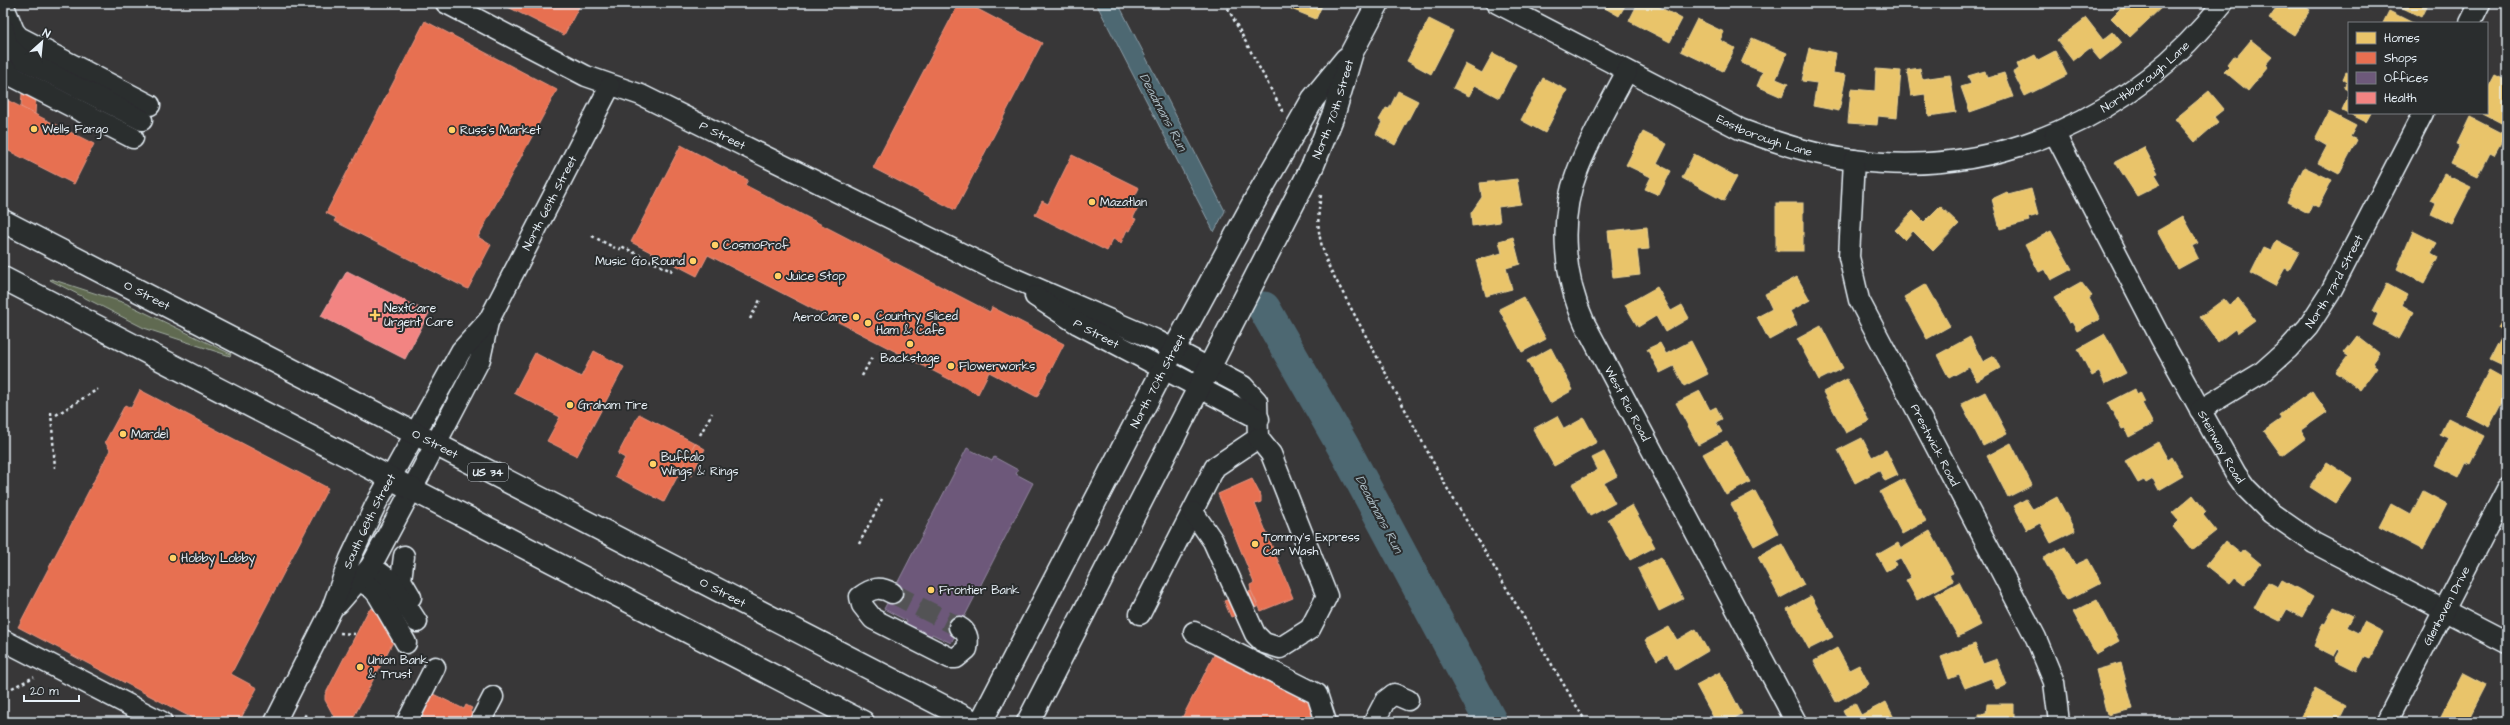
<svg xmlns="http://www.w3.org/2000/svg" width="2510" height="725" font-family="'Architects Daughter',sans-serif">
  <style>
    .green { fill: #606b51; stroke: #a4aea4 }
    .water { fill: #4e6772; stroke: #8c9ea8 }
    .homes { fill: #e9c46a; stroke: #e9d295 }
    .shops { fill: #e76f51; stroke: #e79683 }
    .offices { fill: #6d597a; stroke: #9287a0 }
    .health { fill: #f28482; stroke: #efa5a5 }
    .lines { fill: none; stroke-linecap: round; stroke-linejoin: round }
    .river { stroke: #4e6772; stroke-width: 33 }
    .minor-tunnel { stroke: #525355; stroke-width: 20; stroke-dasharray: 20 10; stroke-linecap: butt }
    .minor-casing { stroke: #e8f1f8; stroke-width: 23 }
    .major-casing { stroke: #e8f1f8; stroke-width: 25 }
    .path { stroke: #e8f1f8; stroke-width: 2.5; stroke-dasharray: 3 3; stroke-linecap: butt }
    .minor { stroke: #2a2d2e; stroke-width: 20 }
    .major { stroke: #2a2d2e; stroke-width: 22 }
    .poi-dot { fill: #ffd166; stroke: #2a2d2e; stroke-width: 1.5 }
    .labels { text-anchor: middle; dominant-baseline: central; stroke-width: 4; stroke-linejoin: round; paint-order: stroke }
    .shield { fill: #2a2d2e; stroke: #afb6bb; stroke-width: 1 }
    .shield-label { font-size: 11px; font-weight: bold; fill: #e8f1f8 }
    .street-label { font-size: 12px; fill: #e8f1f8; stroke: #2a2d2e }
    .poi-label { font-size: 12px; fill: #e8f1f8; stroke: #2a2d2e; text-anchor: start }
    .water-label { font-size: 13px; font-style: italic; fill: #aabac2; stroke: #2a2d2e }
  </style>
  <rect width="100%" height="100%" fill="#383738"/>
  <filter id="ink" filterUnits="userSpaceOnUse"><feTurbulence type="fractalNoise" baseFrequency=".025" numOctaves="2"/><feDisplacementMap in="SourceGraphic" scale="8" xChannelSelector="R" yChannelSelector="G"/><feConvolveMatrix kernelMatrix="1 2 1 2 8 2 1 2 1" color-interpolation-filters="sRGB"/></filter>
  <g filter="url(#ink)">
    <path class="green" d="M 51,279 L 125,303 L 231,354 L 230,356 L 144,328 L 50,280 Z"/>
    <path class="water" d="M 1096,3 L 1118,3 L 1225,211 L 1214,232 Z"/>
    <g class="homes">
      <path d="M 1294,3 L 1323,3 L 1316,19 L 1291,9 Z"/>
      <path d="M 1596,3 L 1625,3 L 1626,4 L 1619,16 Z"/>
      <path d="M 1638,3 L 1652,3 L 1682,19 L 1670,42 L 1629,21 Z"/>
      <path d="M 2126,3 L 2162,3 L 2164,5 L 2130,37 L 2111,18 Z"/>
      <path d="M 2280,3 L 2307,3 L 2305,6 L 2310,10 L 2294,35 L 2269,19 Z"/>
      <path d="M 2398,3 L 2428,3 L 2421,17 L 2397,5 Z"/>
      <path d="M 2389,11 L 2413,23 L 2383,23 Z"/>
      <path d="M 2086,18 L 2103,40 L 2113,32 L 2122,43 L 2100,60 L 2090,48 L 2073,61 L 2057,40 Z"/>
      <path d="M 1429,19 L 1453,31 L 1431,74 L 1407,61 Z"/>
      <path d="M 1697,19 L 1724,32 L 1720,40 L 1735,48 L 1723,71 L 1681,51 Z"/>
      <path d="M 1752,38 L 1787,53 L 1776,79 L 1788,84 L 1782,97 L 1757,86 L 1763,72 L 1741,63 Z"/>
      <path d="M 2251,40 L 2272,57 L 2265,65 L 2268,67 L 2248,91 L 2224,71 L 2229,66 L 2227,64 L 2233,56 L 2236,58 Z"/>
      <path d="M 1809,48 L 1836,53 L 1833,73 L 1846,75 L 1839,111 L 1813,106 L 1817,83 L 1802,81 Z"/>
      <path d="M 2055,51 L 2067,75 L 2025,96 L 2013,72 L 2019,69 L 2017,64 L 2035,55 L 2038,60 Z"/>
      <path d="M 1493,53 L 1516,65 L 1499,98 L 1475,85 L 1469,96 L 1453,88 L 1465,64 L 1482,73 Z"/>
      <path d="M 1920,68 L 1922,79 L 1950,75 L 1956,112 L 1929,116 L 1925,94 L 1911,96 L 1907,70 Z"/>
      <path d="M 1876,69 L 1901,71 L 1897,118 L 1878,116 L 1877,125 L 1848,123 L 1851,89 L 1875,91 Z"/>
      <path d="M 1985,71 L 1987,78 L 2004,73 L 2013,97 L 1970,112 L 1961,87 L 1971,84 L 1968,76 Z"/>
      <path d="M 2346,72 L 2349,73 L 2349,91 L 2344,88 L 2347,82 L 2343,79 Z"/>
      <path d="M 2495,75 L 2507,81 L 2507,126 L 2482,113 L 2487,113 L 2487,90 Z"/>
      <path d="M 1543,78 L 1567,90 L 1545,133 L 1521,120 Z"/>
      <path d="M 1398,91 L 1418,101 L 1395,145 L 1376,134 L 1382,122 L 1379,120 L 1386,108 L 1389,109 Z"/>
      <path d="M 2209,91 L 2224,109 L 2214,117 L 2218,122 L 2195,142 L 2175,119 Z"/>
      <path d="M 2349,95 L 2349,113 L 2371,113 L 2366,122 L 2342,110 Z"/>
      <path d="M 2329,112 L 2356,126 L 2350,137 L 2357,140 L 2339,174 L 2318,163 L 2327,146 L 2315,139 Z"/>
      <path d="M 2470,117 L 2505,135 L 2494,155 L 2490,153 L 2478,177 L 2451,164 L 2460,145 L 2457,144 Z"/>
      <path d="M 1643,132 L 1667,144 L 1657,164 L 1671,171 L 1659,195 L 1645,189 L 1651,177 L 1626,165 Z"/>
      <path d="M 2144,147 L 2158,173 L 2155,174 L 2161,184 L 2137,196 L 2115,162 Z"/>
      <path d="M 1694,154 L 1737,177 L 1724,201 L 1682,178 Z"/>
      <path d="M 2304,167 L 2332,180 L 2318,207 L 2312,204 L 2308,213 L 2287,202 Z"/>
      <path d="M 2444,174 L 2471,187 L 2452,224 L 2431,214 L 2436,203 L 2430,200 Z"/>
      <path d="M 1517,179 L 1521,204 L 1498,207 L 1500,222 L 1472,226 L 1471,213 L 1482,197 L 1480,183 Z"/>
      <path d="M 2031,189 L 2038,215 L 2028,218 L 2029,221 L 2000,229 L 1992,199 L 2007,192 L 2008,195 Z"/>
      <rect x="1776" y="203" width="27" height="48"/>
      <path d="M 1940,206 L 1959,224 L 1933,251 L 1913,231 L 1905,240 L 1895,230 L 1913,211 L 1924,222 Z"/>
      <path d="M 2183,216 L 2198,243 L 2192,246 L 2198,258 L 2178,269 L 2157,231 Z"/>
      <path d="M 1647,227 L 1649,249 L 1637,250 L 1640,275 L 1613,278 L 1608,231 Z"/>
      <path d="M 2051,231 L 2072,269 L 2051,280 L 2045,269 L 2039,272 L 2025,245 Z"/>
      <path d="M 2413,231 L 2437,243 L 2431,253 L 2438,257 L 2424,283 L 2397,269 Z"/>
      <path d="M 1513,237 L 1520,264 L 1506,268 L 1512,289 L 1486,296 L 1476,260 L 1502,253 L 1499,241 Z"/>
      <path d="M 2276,240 L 2299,252 L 2289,270 L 2285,268 L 2275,286 L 2251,273 L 2264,247 L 2271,250 Z"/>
      <path d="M 1797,277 L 1810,300 L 1790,311 L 1797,325 L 1769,340 L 1757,317 L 1772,309 L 1765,294 Z"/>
      <path d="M 2081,282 L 2092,296 L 2089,298 L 2100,319 L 2077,331 L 2072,322 L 2069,323 L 2054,297 Z"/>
      <path d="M 1926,284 L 1950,326 L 1927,339 L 1904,297 Z"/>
      <path d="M 2387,284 L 2407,295 L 2402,305 L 2414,312 L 2399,339 L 2373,325 L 2378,314 L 2373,311 Z"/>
      <path d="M 1657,287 L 1671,311 L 1682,305 L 1689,318 L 1665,332 L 1656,316 L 1638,327 L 1625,305 Z"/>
      <path d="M 1523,297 L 1546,339 L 1522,352 L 1499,309 Z"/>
      <path d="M 2238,298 L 2255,320 L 2237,333 L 2235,329 L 2218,342 L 2200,317 L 2224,299 L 2229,305 Z"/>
      <path d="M 2504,317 L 2507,319 L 2507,368 L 2490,360 L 2505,331 L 2498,328 Z"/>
      <path d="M 1821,326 L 1843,368 L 1819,380 L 1797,339 Z"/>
      <path d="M 2105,334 L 2126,373 L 2105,384 L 2099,372 L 2092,376 L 2078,349 Z"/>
      <path d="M 2357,336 L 2379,353 L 2372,363 L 2377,367 L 2360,390 L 2336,372 L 2348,356 L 2344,353 Z"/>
      <path d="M 1970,337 L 1983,362 L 1994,356 L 2000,368 L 1977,381 L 1969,367 L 1949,378 L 1937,355 Z"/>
      <path d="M 1691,341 L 1708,374 L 1684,386 L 1674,366 L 1660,373 L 1647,349 L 1660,343 L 1666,354 Z"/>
      <path d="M 1551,348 L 1573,390 L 1550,403 L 1527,361 Z"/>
      <path d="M 2489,370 L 2507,380 L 2507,393 L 2489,427 L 2466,415 Z"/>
      <path d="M 1847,379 L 1869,421 L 1846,433 L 1823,392 Z"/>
      <path d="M 2135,389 L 2137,394 L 2140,392 L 2145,402 L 2142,403 L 2153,424 L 2129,437 L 2125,428 L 2122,429 L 2108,403 Z"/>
      <path d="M 1700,391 L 1710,410 L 1716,407 L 1722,419 L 1716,422 L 1722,432 L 1698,445 L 1676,403 Z"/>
      <path d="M 2312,391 L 2327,412 L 2301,430 L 2306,438 L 2282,456 L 2264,431 L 2281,419 L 2279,415 Z"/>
      <path d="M 1985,392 L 2007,434 L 1983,446 L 1961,404 Z"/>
      <path d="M 1557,416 L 1564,429 L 1584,418 L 1597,442 L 1554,466 L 1533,429 Z"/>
      <path d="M 2448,418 L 2484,436 L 2470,464 L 2466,462 L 2459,477 L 2435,465 L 2449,438 L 2440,434 Z"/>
      <path d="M 1862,438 L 1872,457 L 1886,450 L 1898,475 L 1885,481 L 1879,470 L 1855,483 L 1838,450 Z"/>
      <path d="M 1727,441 L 1750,482 L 1726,495 L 1703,454 Z"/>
      <path d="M 2158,442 L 2168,460 L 2172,457 L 2183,476 L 2159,490 L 2153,479 L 2146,483 L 2144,480 L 2138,483 L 2125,461 Z"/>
      <path d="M 2011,443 L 2032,485 L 2008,497 L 1987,456 Z"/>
      <path d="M 1604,452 L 1617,476 L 1604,483 L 1615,503 L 1590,516 L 1572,484 L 1598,470 L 1592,458 Z"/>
      <path d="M 2327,462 L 2352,478 L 2335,503 L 2310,487 Z"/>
      <path d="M 1904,479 L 1926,521 L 1902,534 L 1880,492 Z"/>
      <path d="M 1755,491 L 1778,533 L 1754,546 L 1731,504 Z"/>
      <path d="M 2423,491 L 2447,504 L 2423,550 L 2379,527 L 2391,504 L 2411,515 Z"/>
      <path d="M 2193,495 L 2206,512 L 2203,515 L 2216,531 L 2192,550 L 2173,527 L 2179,521 L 2172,513 Z"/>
      <path d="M 2057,497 L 2075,531 L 2051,543 L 2040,523 L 2027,530 L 2014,506 L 2026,499 L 2033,510 Z"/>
      <path d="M 1632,505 L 1655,547 L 1630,560 L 1608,519 Z"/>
      <path d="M 1930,531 L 1953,573 L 1949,575 L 1953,581 L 1917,600 L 1906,580 L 1911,578 L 1900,558 L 1894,561 L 1896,565 L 1886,571 L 1877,555 L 1898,543 L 1901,548 Z"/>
      <path d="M 2225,541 L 2241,554 L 2244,550 L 2261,564 L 2244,585 L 2235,578 L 2230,584 L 2206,565 Z"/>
      <path d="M 1782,544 L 1804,585 L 1780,598 L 1758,557 Z"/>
      <path d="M 2065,547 L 2075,565 L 2088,559 L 2101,583 L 2066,601 L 2043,558 Z"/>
      <path d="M 1661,557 L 1683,599 L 1659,611 L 1638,569 Z"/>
      <path d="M 2282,580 L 2313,597 L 2302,617 L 2287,609 L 2280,621 L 2254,608 L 2268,582 L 2278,587 Z"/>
      <path d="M 1959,582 L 1981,625 L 1958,637 L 1935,595 Z"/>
      <path d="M 1811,596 L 1833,637 L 1809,649 L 1787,609 Z"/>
      <path d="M 2097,600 L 2119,641 L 2096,654 L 2073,612 Z"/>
      <path d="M 2334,607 L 2353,616 L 2347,627 L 2359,633 L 2364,622 L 2383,632 L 2370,658 L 2365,656 L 2357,671 L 2335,660 L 2340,651 L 2338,649 L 2334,656 L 2314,646 L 2323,623 L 2325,624 Z"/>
      <path d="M 1669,627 L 1677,640 L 1696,629 L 1708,651 L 1676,670 L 1667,654 L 1657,660 L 1645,640 Z"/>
      <path d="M 1975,644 L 1983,664 L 1997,659 L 2007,685 L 1996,689 L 1991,678 L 1965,688 L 1959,675 L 1949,679 L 1941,657 Z"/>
      <path d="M 1837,648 L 1849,670 L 1859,665 L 1869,684 L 1836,702 L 1814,661 Z"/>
      <path d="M 2121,663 L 2133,709 L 2107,715 L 2096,670 Z"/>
      <path d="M 1720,672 L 1742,714 L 1727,722 L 1716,722 L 1696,685 Z"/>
      <path d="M 2463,673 L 2486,685 L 2467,722 L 2438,722 Z"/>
      <path d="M 2315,689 L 2346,706 L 2338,722 L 2298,722 Z"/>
      <path d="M 1886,702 L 1896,722 L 1849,722 L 1843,710 L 1855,703 L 1861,715 Z"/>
      <path d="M 1987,704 L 2014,704 L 2014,722 L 1979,722 L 1979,714 L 1986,714 Z"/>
      <path d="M 2507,709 L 2507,722 L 2504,722 L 2501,720 Z"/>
    </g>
    <g class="shops">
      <path d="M 500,3 L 581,3 L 564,35 Z"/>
      <path d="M 959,3 L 966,3 L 1042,43 L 955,210 L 873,168 Z"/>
      <path d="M 425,21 L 557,90 L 478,237 L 491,245 L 468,289 L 334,221 L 336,218 L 326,213 Z"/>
      <path d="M 26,34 L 39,41 L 35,115 L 21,108 Z"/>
      <path d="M 3,98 L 94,144 L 74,184 L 3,148 Z"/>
      <path d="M 681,145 L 748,180 L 745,185 L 990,312 L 992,307 L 1064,344 L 1037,397 L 989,372 L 978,394 L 708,255 L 697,276 L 631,242 Z"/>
      <path d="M 1072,155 L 1139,188 L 1133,200 L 1140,204 L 1133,218 L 1136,219 L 1130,231 L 1127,230 L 1121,243 L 1113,239 L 1107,251 L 1035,215 L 1042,201 L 1048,204 Z"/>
      <path d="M 594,351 L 624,367 L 577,456 L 547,441 L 560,417 L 514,393 L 535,353 L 581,377 Z"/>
      <path d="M 140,390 L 328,488 L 231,674 L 257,688 L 239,722 L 200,722 L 18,627 L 110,450 L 105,442 L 125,405 L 131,408 Z"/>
      <path d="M 639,414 L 695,443 L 664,502 L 615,476 L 625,458 L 618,454 Z"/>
      <path d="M 695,443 L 705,449 L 691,476 L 681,470 Z"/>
      <path d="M 1252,479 L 1261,496 L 1261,502 L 1255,504 L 1293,598 L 1261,611 L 1251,591 L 1250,585 L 1254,583 L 1218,494 Z"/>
      <path d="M 1251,591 L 1258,607 L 1231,617 L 1224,601 Z"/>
      <path d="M 374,607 L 394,640 L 351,722 L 337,722 L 325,700 L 325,695 L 368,611 Z"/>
      <path d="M 1214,655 L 1314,704 L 1318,717 L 1315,722 L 1180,722 Z"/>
      <path d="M 429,692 L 464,709 L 466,705 L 472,708 L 470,712 L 474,714 L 470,722 L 414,722 Z"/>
    </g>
    <path class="offices" d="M 967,448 L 992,461 L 994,457 L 1018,470 L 1016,474 L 1033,483 L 951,643 L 932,634 L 930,638 L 905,625 L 907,621 L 884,609 Z"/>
    <path class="health" d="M 347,271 L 429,313 L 405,359 L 321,316 Z"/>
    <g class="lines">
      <path class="river" d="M 1264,308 L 1344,448 L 1491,722"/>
      <path class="minor-tunnel" d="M 892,593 L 959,627"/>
      <defs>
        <g id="minor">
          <path id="s1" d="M 446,3 L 586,76 L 641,95 L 997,271 L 1154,339 L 1243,386 L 1257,401 L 1258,438 L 1215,467 L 1140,614"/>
          <path id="s2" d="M 1497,3 L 1740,129 C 1777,143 1814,155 1853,160 C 1997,180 2135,115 2223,3"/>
          <path d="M 3,4 L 14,31 L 19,37 L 150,105"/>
          <path d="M 2470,23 L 2480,3"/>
          <path d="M 3,28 L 8,46 L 20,58 L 142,120"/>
          <path d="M 3,67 L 14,77 L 133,138"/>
          <path id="s3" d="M 1627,71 C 1610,104 1590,137 1577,172 C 1558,220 1564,278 1585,324 L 1796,722"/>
          <path id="s4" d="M 2055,134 L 2161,339 L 2236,474 L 2246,488 L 2271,513 L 2314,543 L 2507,643"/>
          <path id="s5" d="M 1854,160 L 1849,257 L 1859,300 L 2036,638 L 2054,682 L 2059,722"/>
          <path id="s6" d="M 1035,296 L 1078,324 L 1259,419"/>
          <path id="s7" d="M 2200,410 L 2261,373 L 2288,349 L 2308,327 L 2330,293 L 2423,113"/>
          <path d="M 1193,512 L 1213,541 L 1255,634 L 1264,643 L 1280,648 L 1310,629 L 1327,596 L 1271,454 L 1258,438"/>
          <path d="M 404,556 L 401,580 L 411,597"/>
          <path d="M 371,566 L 390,580 L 417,622"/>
          <path d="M 359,580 L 373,589 L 378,595 L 406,643"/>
          <path d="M 892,593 C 880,586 872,588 860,597 L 862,605 L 873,619 L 950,658 L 956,658 L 967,649 C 969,639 968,632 959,627"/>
          <path d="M 338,604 L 371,566 L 412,489 L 480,359 L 488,322"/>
          <path d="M 1194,632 L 1317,694 L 1326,722"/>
          <path d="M 3,640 L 162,722"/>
          <path id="s8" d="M 275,722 L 331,611 L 350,559 L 376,504 L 461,351 L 489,320 L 610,86"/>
          <path d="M 407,722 L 435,667"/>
          <path d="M 480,722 L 493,697"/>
          <path d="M 1374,722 L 1385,701 L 1394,694 L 1408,700"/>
          <path id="s9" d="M 2386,722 L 2507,489"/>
        </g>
        <g id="major">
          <path id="s10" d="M 3,221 L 974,722"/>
          <path d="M 3,278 L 863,722"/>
          <path id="s11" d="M 981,722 L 1163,370 L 1254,202 L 1313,99 L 1346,59"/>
          <path id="s12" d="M 1028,722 L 1313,165 L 1334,113 L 1352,52 L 1378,3"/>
        </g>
      </defs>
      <use href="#minor" class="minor-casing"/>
      <use href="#major" class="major-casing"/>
      <g class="path">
        <path d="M 1225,3 L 1283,112"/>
        <path d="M 1321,195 C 1316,224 1318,237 1328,265 L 1447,488 L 1586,722"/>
        <path d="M 592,236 L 615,248"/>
        <path d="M 619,250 L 621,246 L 671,271 L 672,268"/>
        <path d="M 750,319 L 761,298"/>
        <path d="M 862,376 L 872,357"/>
        <path d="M 51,412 L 55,468"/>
        <path d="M 56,415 L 98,389"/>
        <path d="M 700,435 L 712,413"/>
        <path d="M 859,544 L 882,499"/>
        <path d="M 340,633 L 355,634"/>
        <path d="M 12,688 L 34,677"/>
        <path d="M 301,722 L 306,714"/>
      </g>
      <use href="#minor" class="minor"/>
      <use href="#major" class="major"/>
    </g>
  </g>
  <g class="poi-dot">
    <circle cx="34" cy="129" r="4"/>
    <circle cx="452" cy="130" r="4"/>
    <circle cx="1092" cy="202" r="4"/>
    <circle cx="715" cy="245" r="4"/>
    <circle cx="693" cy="261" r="4"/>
    <circle cx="778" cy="276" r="4"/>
    <path d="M373 309h4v4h4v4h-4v4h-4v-4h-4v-4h4z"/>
    <circle cx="856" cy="317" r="4"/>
    <circle cx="868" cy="323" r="4"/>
    <circle cx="910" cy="344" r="4"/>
    <circle cx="951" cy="366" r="4"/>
    <circle cx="570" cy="405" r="4"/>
    <circle cx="123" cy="434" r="4"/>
    <circle cx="653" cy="464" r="4"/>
    <circle cx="1255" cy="544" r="4"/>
    <circle cx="173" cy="558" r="4"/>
    <circle cx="931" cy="590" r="4"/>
    <circle cx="360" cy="667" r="4"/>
  </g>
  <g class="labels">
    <rect class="shield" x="468" y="463" width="40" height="18" rx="3"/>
    <g class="shield-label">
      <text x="488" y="472">US 34</text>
    </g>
    <g class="street-label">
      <text stroke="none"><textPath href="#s2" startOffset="704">Northborough Lane</textPath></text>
      <text stroke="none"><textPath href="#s12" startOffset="685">North 70th Street</textPath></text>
      <text stroke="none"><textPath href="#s2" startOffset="299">Eastborough Lane</textPath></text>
      <text stroke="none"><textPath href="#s1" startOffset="307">P Street</textPath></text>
      <text stroke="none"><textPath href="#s8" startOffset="589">North 68th Street</textPath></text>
      <text stroke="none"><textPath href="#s7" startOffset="190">North 73rd Street</textPath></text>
      <text stroke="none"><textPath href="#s10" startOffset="162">O Street</textPath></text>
      <text stroke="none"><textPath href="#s6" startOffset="72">P Street</textPath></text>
      <text stroke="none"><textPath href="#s11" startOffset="384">North 70th Street</textPath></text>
      <text stroke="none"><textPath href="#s3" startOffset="359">West Rio Road</textPath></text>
      <text stroke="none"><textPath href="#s10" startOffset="486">O Street</textPath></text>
      <text stroke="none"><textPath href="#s5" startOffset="305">Prestwick Road</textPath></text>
      <text stroke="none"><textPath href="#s4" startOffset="354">Steinway Road</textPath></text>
      <text stroke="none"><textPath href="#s8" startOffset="222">South 68th Street</textPath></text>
      <text stroke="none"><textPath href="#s10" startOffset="810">O Street</textPath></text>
      <text stroke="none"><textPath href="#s9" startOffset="131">Glenhaven Drive</textPath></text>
    </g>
    <g class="poi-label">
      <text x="42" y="129">Wells Fargo</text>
      <text x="460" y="130">Russ's Market</text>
      <text x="1100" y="202">Mazatlan</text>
      <text x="723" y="245">CosmoProf</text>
      <text x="685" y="261" text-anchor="end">Music Go Round</text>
      <text x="786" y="276">Juice Stop</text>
      <text x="384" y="308">NextCare<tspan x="384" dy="14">Urgent Care</tspan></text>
      <text x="876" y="316">Country Sliced<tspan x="876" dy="14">Ham &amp; Cafe</tspan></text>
      <text x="848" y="317" text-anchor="end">AeroCare</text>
      <text x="910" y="358" text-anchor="middle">Backstage</text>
      <text x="959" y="366">Flowerworks</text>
      <text x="578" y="405">Graham Tire</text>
      <text x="131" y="434">Mardel</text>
      <text x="661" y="457">Buffalo<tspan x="661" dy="14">Wings &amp; Rings</tspan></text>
      <text x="1263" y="537">Tommy's Express<tspan x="1263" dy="14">Car Wash</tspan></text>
      <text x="181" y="558">Hobby Lobby</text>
      <text x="939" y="590">Frontier Bank</text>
      <text x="368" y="660">Union Bank<tspan x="368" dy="14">&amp; Trust</tspan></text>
    </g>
    <g class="water-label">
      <text transform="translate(1163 112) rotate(62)">Deadmans Run</text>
      <text transform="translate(1379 514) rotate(62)">Deadmans Run</text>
    </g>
  </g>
  <rect width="2510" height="725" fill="none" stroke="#2a2d2e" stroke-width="16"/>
  <rect x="8" y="8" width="2494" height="709" fill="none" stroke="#e8f1f8" stroke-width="1.5" filter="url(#ink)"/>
  <rect x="2348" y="22" width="140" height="92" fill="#2a2d2e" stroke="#767b7f"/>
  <rect x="2356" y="32" width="20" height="12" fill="#e9c46a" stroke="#767b7f"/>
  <text x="2384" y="42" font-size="12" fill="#e8f1f8">Homes</text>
  <rect x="2356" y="52" width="20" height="12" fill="#e76f51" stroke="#767b7f"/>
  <text x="2384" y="62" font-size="12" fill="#e8f1f8">Shops</text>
  <rect x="2356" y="72" width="20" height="12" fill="#6d597a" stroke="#767b7f"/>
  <text x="2384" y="82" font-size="12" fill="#e8f1f8">Offices</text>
  <rect x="2356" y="92" width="20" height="12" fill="#f28482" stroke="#767b7f"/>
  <text x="2384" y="102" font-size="12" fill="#e8f1f8">Health</text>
  <g transform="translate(42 42) rotate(27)" stroke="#2a2d2e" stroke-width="3" paint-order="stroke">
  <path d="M0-3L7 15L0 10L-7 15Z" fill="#e8f1f8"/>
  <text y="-6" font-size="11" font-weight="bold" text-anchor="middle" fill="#e8f1f8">N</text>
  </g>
  <path d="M24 695v6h55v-6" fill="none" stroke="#e8f1f8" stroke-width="2"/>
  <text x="30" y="695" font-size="12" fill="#e8f1f8" stroke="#2a2d2e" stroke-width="3" paint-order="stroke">20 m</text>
</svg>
